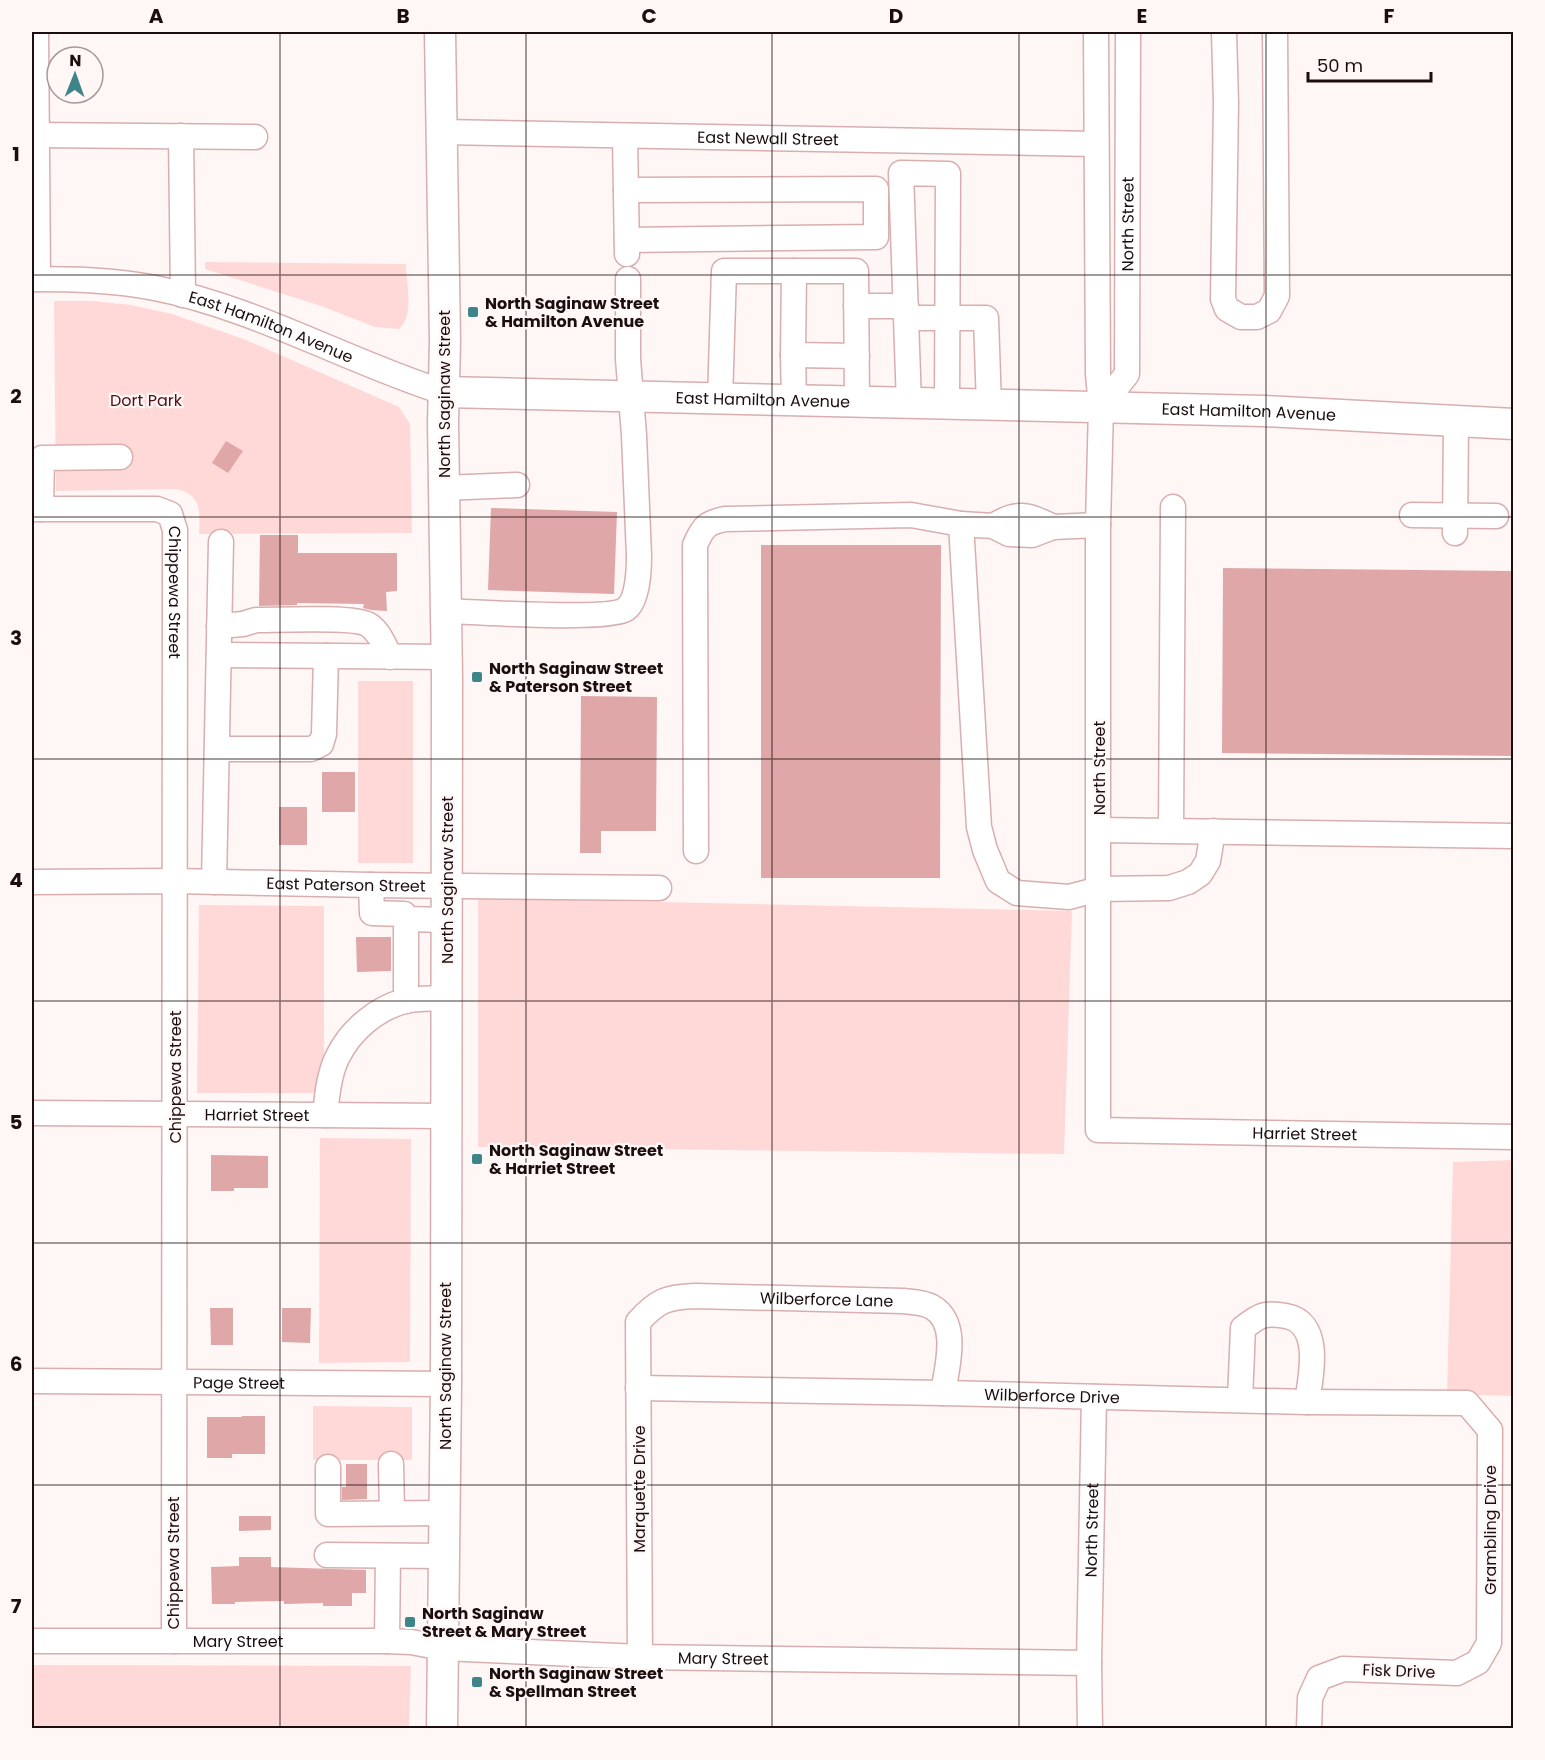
<svg xmlns="http://www.w3.org/2000/svg" width="1545" height="1760" font-family="Poppins,sans-serif">
  <style>
    .green { fill: #ffd9d8 }
    .building { fill: #dfa7a7 }
    .lines { fill: none; stroke-linecap: round; stroke-linejoin: round }
    .minor-casing { stroke: #d8afae; stroke-width: 27 }
    .major-casing { stroke: #d8afae; stroke-width: 33 }
    .minor { stroke: #fff; stroke-width: 24 }
    .major { stroke: #fff; stroke-width: 30 }
    .grid { fill: none; stroke: #1c0e0e; stroke-width: 1.5; stroke-opacity: 0.55 }
    .poi-dot { fill: #3d8589; stroke: #fff6f6; stroke-width: 2 }
    .labels { text-anchor: middle; dominant-baseline: central; stroke-width: 4.5; stroke-linejoin: round; paint-order: stroke }
    .street-label { font-size: 16px; fill: #1c0e0e; stroke: #fff6f6 }
    .poi-label { font-size: 16px; font-weight: bold; fill: #1c0e0e; stroke: #fff6f6; text-anchor: start }
    .park-label { font-size: 16px; fill: #511017; stroke: #fff6f6 }
    .neatline { fill: none; stroke: #1c0e0e; stroke-width: 2 }
    .grid-label { font-size: 20px; text-anchor: middle; font-weight: bold; fill: #1c0e0e }
  </style>
  <rect width="100%" height="100%" fill="#fff6f6"/>
  <g class="green">
    <path d="M 205,262 L 406,264 C 406,283 415,315 399,329 L 375,327 L 321,306 L 205,269 Z"/>
    <path d="M 54,301 L 93,301 L 131,305 L 172,314 L 246,340 L 399,407 L 410,424 L 412,533 L 199,534 C 200,511 202,495 176,489 L 56,491 Z"/>
    <rect x="358" y="681" width="55" height="182"/>
    <path d="M 478,898 L 1072,911 L 1064,1154 L 478,1147 Z"/>
    <path d="M 199,905 L 324,906 L 324,1093 L 197,1093 Z"/>
    <path d="M 320,1138 L 411,1139 L 410,1362 L 319,1363 Z"/>
    <path d="M 1513,1160 L 1513,1396 L 1447,1394 L 1453,1162 Z"/>
    <path d="M 313,1406 L 412,1407 L 412,1460 L 313,1460 Z"/>
    <path d="M 32,1665 L 411,1666 L 409,1728 L 32,1728 Z"/>
  </g>
  <g class="building">
    <path d="M 226,441 L 243,451 L 228,473 L 212,463 Z"/>
    <path d="M 491,508 L 617,512 L 614,594 L 488,590 Z"/>
    <path d="M 260,535 L 298,535 L 298,553 L 397,553 L 397,591 L 386,592 L 387,611 L 371,610 L 363,608 L 364,604 L 297,603 L 297,605 L 259,606 Z"/>
    <path d="M 761,545 L 941,545 L 940,878 L 761,878 Z"/>
    <path d="M 1223,568 L 1514,571 L 1514,756 L 1222,753 Z"/>
    <path d="M 581,696 L 657,697 L 656,831 L 601,831 L 601,853 L 580,853 Z"/>
    <rect x="322" y="772" width="33" height="40"/>
    <rect x="279" y="807" width="28" height="38"/>
    <path d="M 356,937 L 391,937 L 391,971 L 357,972 Z"/>
    <path d="M 211,1155 L 268,1156 L 268,1188 L 234,1188 L 234,1191 L 211,1191 Z"/>
    <path d="M 210,1308 L 233,1308 L 233,1345 L 211,1345 Z"/>
    <path d="M 282,1308 L 311,1308 L 310,1343 L 282,1342 Z"/>
    <path d="M 242,1416 L 265,1416 L 265,1454 L 232,1454 L 232,1458 L 207,1458 L 207,1417 L 242,1417 Z"/>
    <path d="M 346,1464 L 367,1464 L 367,1499 L 342,1500 L 342,1487 L 346,1487 Z"/>
    <path d="M 239,1516 L 271,1516 L 271,1530 L 239,1531 Z"/>
    <path d="M 239,1557 L 271,1557 L 271,1567 L 366,1570 L 366,1593 L 352,1593 L 352,1606 L 323,1606 L 323,1603 L 284,1604 L 284,1601 L 235,1602 L 235,1604 L 212,1604 L 211,1567 L 239,1566 Z"/>
  </g>
  <g class="lines">
    <defs>
      <g id="minor">
        <path d="M 36,32 L 38,279"/>
        <path id="s1" d="M 1096,32 L 1098,374 L 1101,407 L 1098,525 L 1098,1130 L 1514,1137"/>
        <path d="M 1224,32 L 1226,103 L 1223,299 L 1227,309 L 1241,317 L 1257,317 L 1269,311 L 1277,296 L 1275,32"/>
        <path id="s2" d="M 441,132 L 1095,144"/>
        <path d="M 36,135 L 255,137"/>
        <path d="M 181,136 L 183,295"/>
        <path d="M 625,136 L 627,254"/>
        <path d="M 626,190 L 876,189 L 876,237 L 627,240"/>
        <path d="M 794,271 L 793,355 L 857,356"/>
        <path id="s3" d="M 32,279 C 73,279 114,280 155,288 C 256,308 346,361 443,392"/>
        <path d="M 856,306 L 906,306"/>
        <path d="M 907,318 L 986,318 L 989,406"/>
        <path d="M 793,355 L 794,402"/>
        <path d="M 720,400 L 724,271 L 856,271 L 857,403"/>
        <path d="M 909,404 L 901,173 L 948,174 L 947,404"/>
        <path id="s4" d="M 1101,407 L 1127,374 L 1128,32"/>
        <path d="M 444,488 L 517,485"/>
        <path id="s5" d="M 32,509 L 157,509 L 170,514 L 175,530 L 174,1641"/>
        <path d="M 41,509 L 42,458 L 120,457"/>
        <path d="M 1412,515 L 1496,516"/>
        <path d="M 993,526 C 1018,511 1027,514 1053,527 L 1032,535 L 1009,534 L 993,526 L 961,524 L 979,827 L 985,850 L 998,881 L 1017,893 L 1069,897 L 1099,889 L 1169,888 L 1188,882 L 1200,874 L 1208,861 L 1213,831"/>
        <path d="M 1053,527 L 1098,525"/>
        <path d="M 1455,533 L 1456,422"/>
        <path d="M 446,611 C 474,612 609,621 626,609 C 638,600 639,570 639,556 L 634,435 L 628,359 L 628,279"/>
        <path d="M 219,626 L 243,624 L 256,620 C 276,620 356,616 369,625 C 380,633 384,645 390,657"/>
        <path d="M 219,655 L 447,657"/>
        <path d="M 217,749 L 311,749 L 321,744 L 324,734 L 326,656"/>
        <path d="M 1099,830 L 1514,836"/>
        <path d="M 1171,830 L 1173,507"/>
        <path d="M 696,851 L 695,545 C 703,527 706,523 725,519 L 911,515 L 961,524"/>
        <path id="s6" d="M 32,882 L 174,881 L 371,885 L 659,888"/>
        <path d="M 214,882 L 221,542"/>
        <path d="M 371,885 L 372,913 L 404,914 L 406,919 L 406,1001"/>
        <path d="M 406,919 L 447,920"/>
        <path id="s7" d="M 32,1113 L 446,1116"/>
        <path d="M 325,1115 C 327,1096 329,1073 338,1056 C 351,1030 377,1008 405,1001 C 418,998 433,999 446,998"/>
        <path id="s8" d="M 32,1381 L 446,1384"/>
        <path id="s9" d="M 638,1388 L 943,1393 L 1307,1402 L 1467,1403 L 1490,1430 L 1489,1643 L 1478,1662 L 1457,1673 L 1343,1669 L 1319,1678 L 1310,1698 L 1309,1728"/>
        <path d="M 1240,1400 L 1243,1328 C 1260,1315 1264,1312 1286,1316 C 1323,1323 1311,1376 1307,1402"/>
        <path d="M 391,1464 L 392,1513"/>
        <path d="M 328,1467 L 328,1514 L 443,1513"/>
        <path d="M 327,1555 L 443,1556"/>
        <path id="s10" d="M 32,1641 L 387,1641 L 411,1642 L 443,1648 L 640,1657 L 1089,1663"/>
        <path d="M 387,1641 L 388,1556"/>
        <path id="s11" d="M 640,1657 L 638,1322 C 657,1301 666,1297 695,1296 L 903,1301 C 912,1302 923,1302 932,1307 C 960,1323 947,1367 943,1393"/>
        <path id="s12" d="M 1090,1728 L 1089,1663 L 1094,1397"/>
      </g>
      <g id="major">
        <path d="M 440,32 L 445,341 L 443,423 L 447,678 L 446,1384 L 442,1728"/>
        <path id="s13" d="M 443,392 L 1264,411 L 1514,424"/>
      </g>
    </defs>
    <use href="#minor" class="minor-casing"/>
    <use href="#major" class="major-casing"/>
    <use href="#minor" class="minor"/>
    <use href="#major" class="major"/>
  </g>
  <path class="grid" d="M 280,32 L 280,1728M 526,32 L 526,1728M 772,32 L 772,1728M 1019,32 L 1019,1728M 1266,32 L 1266,1728M 32,275 L 1514,275M 32,517 L 1514,517M 32,759 L 1514,759M 32,1001 L 1514,1001M 32,1243 L 1514,1243M 32,1485 L 1514,1485"/>
  <g class="poi-dot">
    <rect x="467" y="306" width="12" height="12" rx="3"/>
    <rect x="471" y="671" width="12" height="12" rx="3"/>
    <rect x="471" y="1153" width="12" height="12" rx="3"/>
    <rect x="404" y="1616" width="12" height="12" rx="3"/>
    <rect x="471" y="1676" width="12" height="12" rx="3"/>
  </g>
  <g class="labels">
    <g class="street-label">
      <text stroke="none"><textPath href="#s2" startOffset="327">East Newall Street</textPath></text>
      <text stroke="none"><textPath href="#s4" startOffset="192">North Street</textPath></text>
      <text stroke="none"><textPath href="#s3" startOffset="246">East Hamilton Avenue</textPath></text>
      <text transform="translate(444 394) rotate(-90)">North Saginaw Street</text>
      <text stroke="none"><textPath href="#s13" startOffset="320">East Hamilton Avenue</textPath></text>
      <text stroke="none"><textPath href="#s13" startOffset="806">East Hamilton Avenue</textPath></text>
      <text stroke="none"><textPath href="#s5" startOffset="218">Chippewa Street</textPath></text>
      <text transform="translate(1099 768) rotate(-90)">North Street</text>
      <text transform="translate(447 880) rotate(-90)">North Saginaw Street</text>
      <text stroke="none"><textPath href="#s6" startOffset="314">East Paterson Street</textPath></text>
      <text transform="translate(175 1077) rotate(-90)">Chippewa Street</text>
      <text stroke="none"><textPath href="#s7" startOffset="225">Harriet Street</textPath></text>
      <text stroke="none"><textPath href="#s1" startOffset="1305">Harriet Street</textPath></text>
      <text stroke="none"><textPath href="#s11" startOffset="532">Wilberforce Lane</textPath></text>
      <text transform="translate(445 1366) rotate(-90)">North Saginaw Street</text>
      <text stroke="none"><textPath href="#s8" startOffset="207">Page Street</textPath></text>
      <text stroke="none"><textPath href="#s9" startOffset="414">Wilberforce Drive</textPath></text>
      <text transform="translate(639 1489) rotate(-90)">Marquette Drive</text>
      <text stroke="none"><textPath href="#s12" startOffset="198">North Street</textPath></text>
      <text transform="translate(1490 1530) rotate(-90)">Grambling Drive</text>
      <text transform="translate(173 1563) rotate(-90)">Chippewa Street</text>
      <text stroke="none"><textPath href="#s10" startOffset="206">Mary Street</textPath></text>
      <text stroke="none"><textPath href="#s10" startOffset="692">Mary Street</textPath></text>
      <text transform="translate(1399 1671) rotate(2)">Fisk Drive</text>
    </g>
    <g class="poi-label">
      <text x="485" y="303">North Saginaw Street<tspan x="485" dy="18">&amp; Hamilton Avenue</tspan></text>
      <text x="489" y="668">North Saginaw Street<tspan x="489" dy="18">&amp; Paterson Street</tspan></text>
      <text x="489" y="1150">North Saginaw Street<tspan x="489" dy="18">&amp; Harriet Street</tspan></text>
      <text x="422" y="1613">North Saginaw<tspan x="422" dy="18">Street &amp; Mary Street</tspan></text>
      <text x="489" y="1673">North Saginaw Street<tspan x="489" dy="18">&amp; Spellman Street</tspan></text>
    </g>
    <g class="park-label">
      <text x="146" y="400">Dort Park</text>
    </g>
  </g>
  <rect width="1545" height="1760" fill="none" stroke="#fff6f6" stroke-width="66"/>
  <g transform="translate(75 75) rotate(1)"><circle r="28" fill="#fff6f6" stroke="#a49999" stroke-width="1.5"/>
  <path d="M0-4.5L10 22L0 15L-10 22Z" fill="#3d8589"/>
  <text y="-9" font-size="16" font-weight="bold" text-anchor="middle" fill="#1c0e0e">N</text>
  </g>
  <path d="M1308 72v9h123v-9" fill="none" stroke="#1c0e0e" stroke-width="3"/>
  <text x="1317" y="72" font-size="18" fill="#1c0e0e" stroke="#fff6f6" stroke-width="4.5" paint-order="stroke">50 m</text>
  <rect x="33" y="33" width="1479" height="1694" class="neatline"/>
  <g class="grid-label">
    <text x="156" y="23">A</text>
    <text x="403" y="23">B</text>
    <text x="649" y="23">C</text>
    <text x="896" y="23">D</text>
    <text x="1142" y="23">E</text>
    <text x="1389" y="23">F</text>
    <text x="16" y="161">1</text>
    <text x="16" y="403">2</text>
    <text x="16" y="645">3</text>
    <text x="16" y="887">4</text>
    <text x="16" y="1129">5</text>
    <text x="16" y="1371">6</text>
    <text x="16" y="1613">7</text>
  </g>
</svg>
